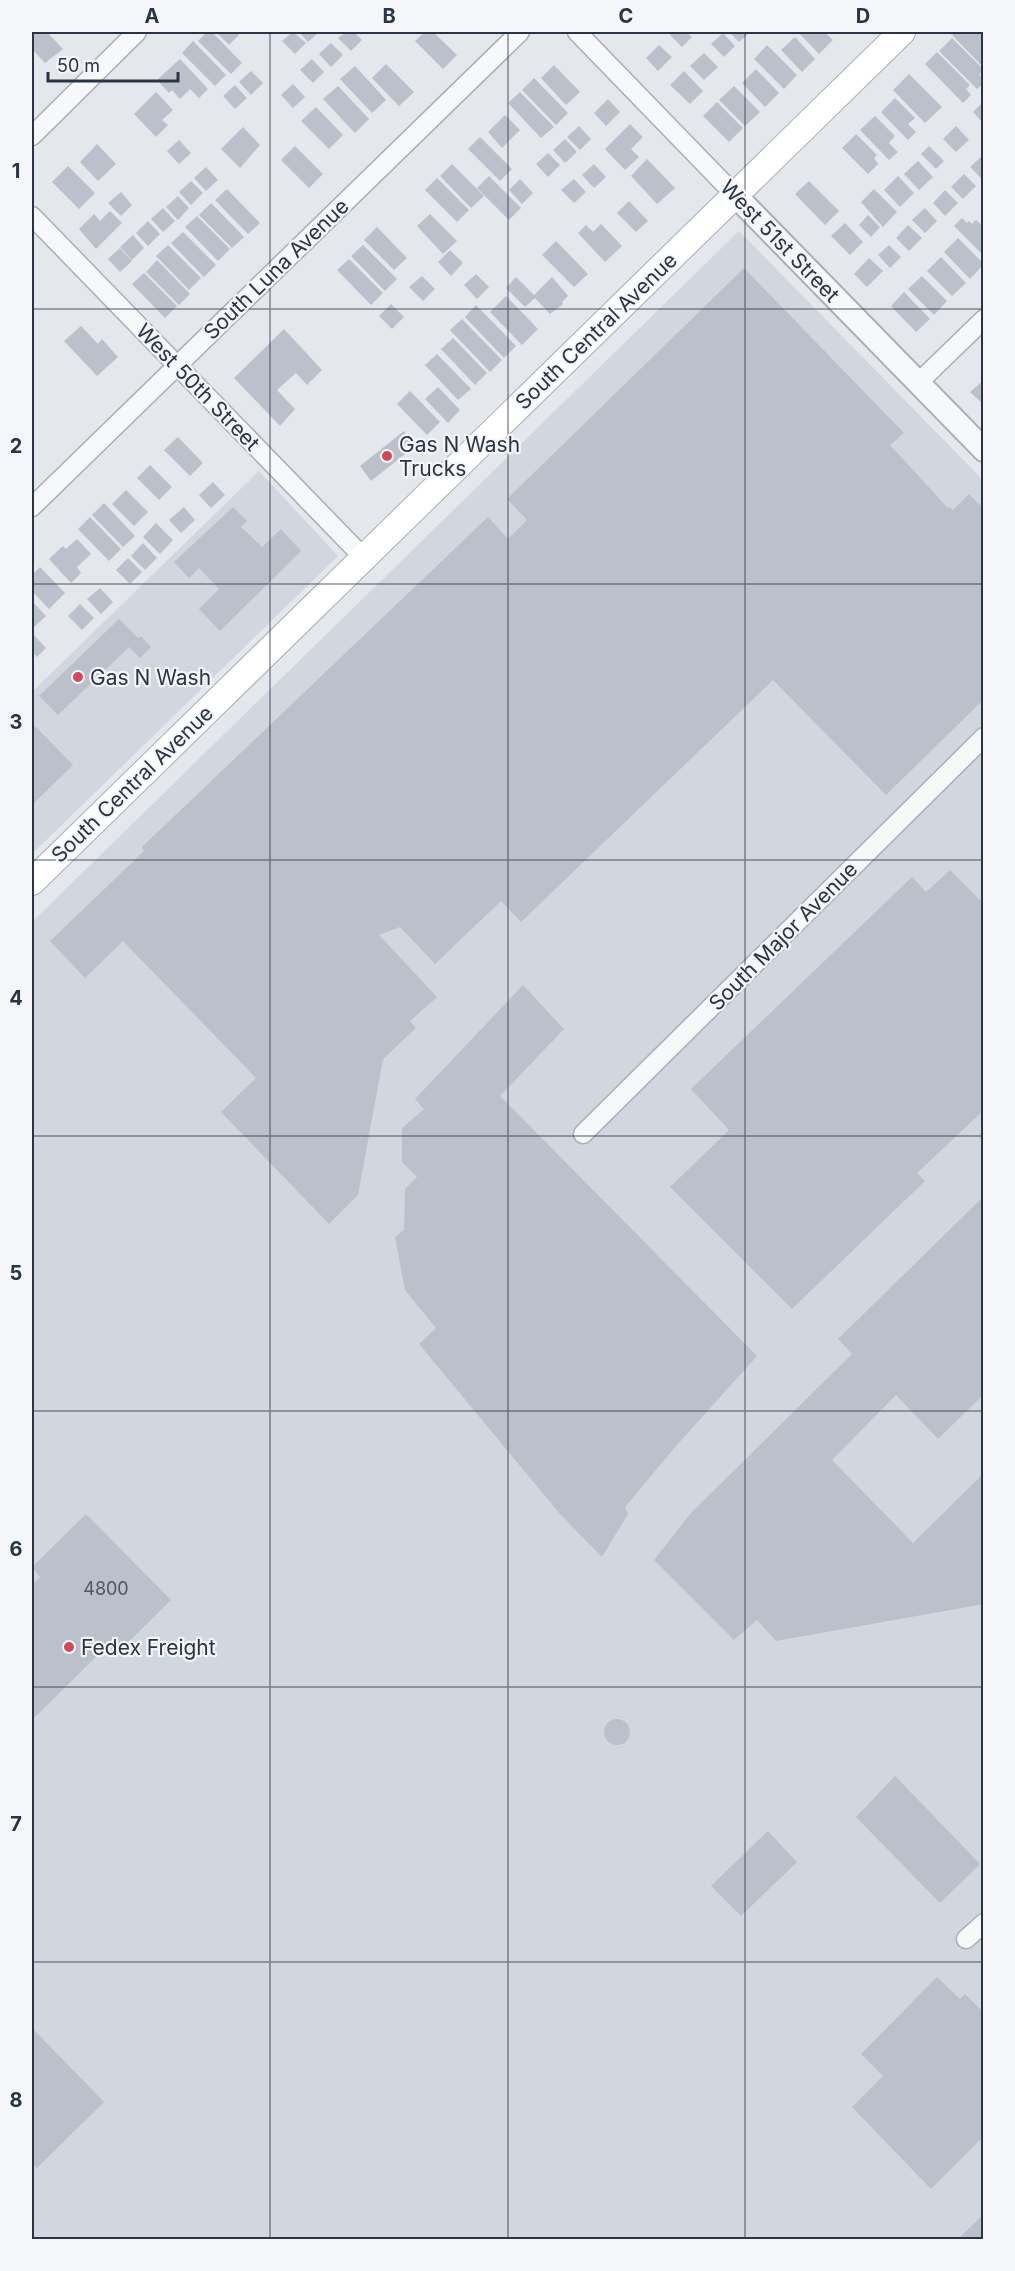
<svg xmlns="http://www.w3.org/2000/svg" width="1015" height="2271" font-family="Inter,sans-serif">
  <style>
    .built { fill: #d2d6de }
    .building { fill: #bbc0ca }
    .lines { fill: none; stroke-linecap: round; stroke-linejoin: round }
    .minor-casing { stroke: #a9aeb7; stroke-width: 21 }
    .tertiary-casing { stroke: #a9aeb7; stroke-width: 26 }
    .secondary-casing { stroke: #a9aeb7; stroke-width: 28 }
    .minor { stroke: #f7f8fa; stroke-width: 18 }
    .tertiary { stroke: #f7f8fa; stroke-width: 22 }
    .secondary { stroke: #fff; stroke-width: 26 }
    .grid { fill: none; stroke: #2b3445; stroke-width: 1.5; stroke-opacity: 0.55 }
    .poi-dot { fill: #d1495b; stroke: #f4f6f9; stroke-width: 2 }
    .labels { text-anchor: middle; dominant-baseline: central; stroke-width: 4.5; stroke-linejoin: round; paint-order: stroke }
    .number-label { font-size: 18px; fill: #4f5766 }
    .street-label { font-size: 21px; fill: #2b3445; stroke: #f4f6f9 }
    .poi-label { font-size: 21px; fill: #2b3445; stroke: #f4f6f9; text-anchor: start }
    .neatline { fill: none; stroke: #2b3445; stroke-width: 2 }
    .grid-label { font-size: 20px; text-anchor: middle; font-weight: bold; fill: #2b3445 }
  </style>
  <rect width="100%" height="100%" fill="#e4e7ec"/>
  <g class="built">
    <path d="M 739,231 L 983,480 L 983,2239 L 32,2240 L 32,922 Z"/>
    <path d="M 259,471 L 338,556 L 32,854 L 32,692 Z"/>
  </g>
  <g class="building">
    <path d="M 32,32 L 47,32 L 63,49 L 45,63 L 32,49 Z"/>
    <path d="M 207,32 L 212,32 L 242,63 L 231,74 L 198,41 Z"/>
    <path d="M 216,32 L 236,32 L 239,35 L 229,45 Z"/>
    <path d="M 293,32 L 306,43 L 295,54 L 282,41 Z"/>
    <path d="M 299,32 L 319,32 L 308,42 Z"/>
    <path d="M 346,32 L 354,32 L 362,40 L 351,51 L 338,38 Z"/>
    <path d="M 425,32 L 433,32 L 457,55 L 443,69 L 415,41 Z"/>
    <path d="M 673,32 L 686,32 L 692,37 L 682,47 L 670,35 Z"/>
    <path d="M 729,32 L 746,32 L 748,34 L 739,42 Z"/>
    <path d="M 800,32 L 824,32 L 833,40 L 819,54 L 799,33 Z"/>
    <path d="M 956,32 L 978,32 L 984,38 L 982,66 L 952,35 Z"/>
    <path d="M 723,33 L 735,46 L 724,57 L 711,44 Z"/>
    <path d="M 795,37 L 815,59 L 802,72 L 781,50 Z"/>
    <path d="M 952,38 L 984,70 L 979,75 L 984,79 L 984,83 L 977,89 L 939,51 Z"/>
    <path d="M 193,41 L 226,75 L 215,86 L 182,53 Z"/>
    <path d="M 331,43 L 343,55 L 331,67 L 319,54 Z"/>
    <path d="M 659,45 L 672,57 L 658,71 L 646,58 Z"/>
    <path d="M 767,45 L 797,75 L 784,89 L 754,59 Z"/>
    <path d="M 937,52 L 970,85 L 966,89 L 971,95 L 963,103 L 925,64 Z"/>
    <path d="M 704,53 L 718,67 L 704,80 L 690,66 Z"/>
    <path d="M 180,59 L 208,89 L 199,98 L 190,89 L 180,99 L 172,90 L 169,93 L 157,80 Z"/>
    <path d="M 312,59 L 324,72 L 313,83 L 300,70 Z"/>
    <path d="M 386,64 L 414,92 L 399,106 L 372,78 Z"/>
    <path d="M 554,65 L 580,92 L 566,105 L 541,78 Z"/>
    <path d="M 355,66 L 386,100 L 372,113 L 340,79 Z"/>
    <path d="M 756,69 L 779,93 L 765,107 L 742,83 Z"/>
    <path d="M 251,71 L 263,83 L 251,95 L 239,82 Z"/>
    <path d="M 684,71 L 703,91 L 690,104 L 670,85 Z"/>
    <path d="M 909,74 L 942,107 L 925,123 L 893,90 Z"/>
    <path d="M 534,78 L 568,113 L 556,125 L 522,90 Z"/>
    <path d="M 293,84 L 305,97 L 293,108 L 281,95 Z"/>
    <path d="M 235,85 L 247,98 L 235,109 L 223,96 Z"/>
    <path d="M 338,86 L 369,119 L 355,133 L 323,99 Z"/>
    <path d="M 734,86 L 760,112 L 745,126 L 719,100 Z"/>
    <path d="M 156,92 L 173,110 L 162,120 L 168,125 L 156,137 L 134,114 Z"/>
    <path d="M 520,92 L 554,127 L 541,138 L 508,103 Z"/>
    <path d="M 895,98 L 915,118 L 908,124 L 916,132 L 908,140 L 881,112 Z"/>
    <path d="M 608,99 L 620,112 L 606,126 L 594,113 Z"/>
    <path d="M 984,101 L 984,124 L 973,112 Z"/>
    <path d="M 717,102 L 743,128 L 729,142 L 703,116 Z"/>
    <path d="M 316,107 L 343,135 L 329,149 L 301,121 Z"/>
    <path d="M 505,115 L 520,130 L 502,148 L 488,132 Z"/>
    <path d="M 875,116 L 895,136 L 889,143 L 898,152 L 889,160 L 860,130 Z"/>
    <path d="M 630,124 L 643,137 L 631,149 L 639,157 L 625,170 L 605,149 Z"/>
    <path d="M 579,126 L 591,139 L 580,150 L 567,137 Z"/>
    <path d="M 956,126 L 969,140 L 956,152 L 943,139 Z"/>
    <path d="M 243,127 L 260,145 L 240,168 L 221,149 Z"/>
    <path d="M 856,134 L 877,155 L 874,158 L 878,164 L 868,174 L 842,148 Z"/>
    <path d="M 480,137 L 512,169 L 500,181 L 468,149 Z"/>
    <path d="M 565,139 L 577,152 L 565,163 L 553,150 Z"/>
    <path d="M 179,140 L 191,153 L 179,164 L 167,151 Z"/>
    <path d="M 97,144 L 116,164 L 98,181 L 80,162 Z"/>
    <path d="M 295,146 L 323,174 L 309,188 L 281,160 Z"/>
    <path d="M 929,146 L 944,161 L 936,169 L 921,154 Z"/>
    <path d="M 548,153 L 560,165 L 548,177 L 536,164 Z"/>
    <path d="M 982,156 L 984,158 L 984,181 L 970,167 Z"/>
    <path d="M 647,159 L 675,188 L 657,204 L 631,176 Z"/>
    <path d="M 918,161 L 933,177 L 919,190 L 904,174 Z"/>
    <path d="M 452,164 L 484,196 L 471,208 L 440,176 Z"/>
    <path d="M 594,164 L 606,177 L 594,188 L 582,175 Z"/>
    <path d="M 68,166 L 95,193 L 79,209 L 52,182 Z"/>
    <path d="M 206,167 L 218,180 L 206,191 L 194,178 Z"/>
    <path d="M 964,174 L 976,186 L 963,199 L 951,187 Z"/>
    <path d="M 489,176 L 521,208 L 509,220 L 477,188 Z"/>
    <path d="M 898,176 L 914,193 L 900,207 L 884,190 Z"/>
    <path d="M 437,178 L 469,210 L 457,222 L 425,190 Z"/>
    <path d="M 520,179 L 533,193 L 522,204 L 509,190 Z"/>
    <path d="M 574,179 L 586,192 L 574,203 L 561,190 Z"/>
    <path d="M 191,181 L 203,193 L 191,205 L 179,192 Z"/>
    <path d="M 809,181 L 839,211 L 825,225 L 795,194 Z"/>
    <path d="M 227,189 L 260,223 L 248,234 L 215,200 Z"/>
    <path d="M 874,189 L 897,212 L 883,227 L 861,202 Z"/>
    <path d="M 945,190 L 958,203 L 945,216 L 933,203 Z"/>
    <path d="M 121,192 L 132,205 L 121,216 L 108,203 Z"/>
    <path d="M 178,196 L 189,208 L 178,220 L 166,207 Z"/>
    <path d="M 629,201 L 648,221 L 636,232 L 617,213 Z"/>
    <path d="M 211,203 L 244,237 L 232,248 L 199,215 Z"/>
    <path d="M 163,208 L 175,221 L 163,232 L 151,219 Z"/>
    <path d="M 925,208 L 937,221 L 925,233 L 912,220 Z"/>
    <path d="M 110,211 L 122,223 L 96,249 L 79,229 L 94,214 L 100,221 Z"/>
    <path d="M 430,214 L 457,241 L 443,254 L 417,226 Z"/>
    <path d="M 868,215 L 880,227 L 871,237 L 859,225 Z"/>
    <path d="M 197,216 L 230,249 L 218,261 L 185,227 Z"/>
    <path d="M 962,218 L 967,223 L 969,221 L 972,224 L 976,220 L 984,227 L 984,256 L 954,226 Z"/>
    <path d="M 148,221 L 160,234 L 148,246 L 136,233 Z"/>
    <path d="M 845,223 L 863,242 L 850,255 L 831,236 Z"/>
    <path d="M 601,224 L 622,246 L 605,262 L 578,233 L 586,225 L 593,232 Z"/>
    <path d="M 908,225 L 922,238 L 909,251 L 896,238 Z"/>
    <path d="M 377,227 L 407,258 L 394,270 L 364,240 Z"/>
    <path d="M 183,232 L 216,265 L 204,277 L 171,243 Z"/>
    <path d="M 133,235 L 144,248 L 132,260 L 120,247 Z"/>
    <path d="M 958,238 L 984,264 L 970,279 L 944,252 Z"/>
    <path d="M 556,241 L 588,274 L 574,287 L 542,255 Z"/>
    <path d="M 168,245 L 201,278 L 189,290 L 156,256 Z"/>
    <path d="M 363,245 L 397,279 L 385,291 L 351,256 Z"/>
    <path d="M 889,245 L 901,257 L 890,268 L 878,255 Z"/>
    <path d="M 120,248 L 132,261 L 120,272 L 108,259 Z"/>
    <path d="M 450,250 L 463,263 L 451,276 L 438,262 Z"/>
    <path d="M 941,257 L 966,283 L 952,296 L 927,271 Z"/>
    <path d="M 869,258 L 883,271 L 867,287 L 854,274 Z"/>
    <path d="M 349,259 L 383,293 L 371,305 L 337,270 Z"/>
    <path d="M 157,260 L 190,294 L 179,305 L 146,272 Z"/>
    <path d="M 744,268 L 904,433 L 890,445 L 948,508 L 950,507 L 953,510 L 969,494 L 984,509 L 984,699 L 886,795 L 773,680 L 521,922 L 501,901 L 435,964 L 400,927 L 379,935 L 437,997 L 410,1021 L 416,1028 L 383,1059 L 358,1195 L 329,1224 L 221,1112 L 256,1078 L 123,941 L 85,978 L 50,941 L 144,851 L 142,847 L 488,517 L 508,539 L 527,520 L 507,499 Z"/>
    <path d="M 144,273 L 177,306 L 165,318 L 132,284 Z"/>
    <path d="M 476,274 L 489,287 L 477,299 L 464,285 Z"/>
    <path d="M 422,276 L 435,289 L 423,301 L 409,287 Z"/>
    <path d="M 922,276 L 947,301 L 934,315 L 908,289 Z"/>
    <path d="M 516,277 L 534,295 L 552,277 L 568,296 L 562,302 L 563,304 L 550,314 L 535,298 L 525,307 L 506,288 Z"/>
    <path d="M 904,292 L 930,319 L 916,332 L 891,306 Z"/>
    <path d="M 506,296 L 538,329 L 522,345 L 490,312 Z"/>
    <path d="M 391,304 L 404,317 L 392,329 L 379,316 Z"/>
    <path d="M 476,305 L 516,346 L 504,358 L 465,317 Z"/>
    <path d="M 462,319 L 502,360 L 490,372 L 450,330 Z"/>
    <path d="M 81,326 L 98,344 L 102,339 L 118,357 L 97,376 L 64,341 Z"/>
    <path d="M 284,329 L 322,370 L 307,385 L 296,373 L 277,390 L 295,409 L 280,426 L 234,378 Z"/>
    <path d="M 453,338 L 487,373 L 475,385 L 441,349 Z"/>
    <path d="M 437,354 L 471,389 L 458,400 L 425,365 Z"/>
    <path d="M 984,380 L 984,405 L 970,392 Z"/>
    <path d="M 438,387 L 460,410 L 448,423 L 425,399 Z"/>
    <path d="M 410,391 L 440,422 L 427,435 L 397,404 Z"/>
    <path d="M 404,431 L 415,446 L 371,481 L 360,466 Z"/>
    <path d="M 178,437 L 203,463 L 190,476 L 164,450 Z"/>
    <path d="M 150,465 L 172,487 L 159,500 L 137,478 Z"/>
    <path d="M 213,482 L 225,495 L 211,508 L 199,495 Z"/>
    <path d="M 126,490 L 148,512 L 134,526 L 112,504 Z"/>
    <path d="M 104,503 L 135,536 L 123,547 L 92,515 Z"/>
    <path d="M 184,507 L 195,520 L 181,533 L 169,520 Z"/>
    <path d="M 233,507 L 247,521 L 241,527 L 262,547 L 281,529 L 301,551 L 220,631 L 199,609 L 219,589 L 199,568 L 189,578 L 174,562 Z"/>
    <path d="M 90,517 L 121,549 L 109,561 L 78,529 Z"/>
    <path d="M 156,523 L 173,540 L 160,554 L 143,537 Z"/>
    <path d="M 77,539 L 91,554 L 77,567 L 81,573 L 71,583 L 49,559 L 63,546 L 66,549 Z"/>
    <path d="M 143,543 L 157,558 L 145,570 L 131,556 Z"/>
    <path d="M 128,558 L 142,572 L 130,584 L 116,570 Z"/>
    <path d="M 40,567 L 65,593 L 49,609 L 32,591 L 32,575 Z"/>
    <path d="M 100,588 L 113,602 L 101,614 L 87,599 Z"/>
    <path d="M 32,601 L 46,616 L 32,629 Z"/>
    <path d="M 80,604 L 94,618 L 82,630 L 68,616 Z"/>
    <path d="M 119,619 L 138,638 L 141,636 L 151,647 L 140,658 L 129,647 L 58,715 L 39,696 Z"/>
    <path d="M 34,635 L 46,648 L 37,657 L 32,651 L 32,637 Z"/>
    <path d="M 35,726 L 73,765 L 32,805 L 32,730 Z"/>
    <path d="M 950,870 L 984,904 L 984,1110 L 917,1173 L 925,1181 L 792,1309 L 670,1187 L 729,1130 L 691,1089 L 912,877 L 926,892 Z"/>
    <path d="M 523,985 L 564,1029 L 500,1096 L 757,1356 L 676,1446 L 625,1507 L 628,1514 L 602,1557 L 560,1514 L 419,1344 L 436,1328 L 405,1290 L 395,1237 L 404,1230 L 405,1189 L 417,1177 L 402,1162 L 402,1128 L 424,1109 L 415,1099 Z"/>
    <path d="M 984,1196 L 984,1394 L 938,1439 L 896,1395 L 832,1460 L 913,1543 L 984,1473 L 984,1604 L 776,1641 L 757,1620 L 734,1640 L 654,1560 L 691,1513 L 852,1354 L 838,1339 Z"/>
    <path d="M 86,1514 L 171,1600 L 116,1654 L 108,1645 L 32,1720 L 32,1585 L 40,1577 L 32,1567 Z"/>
    <circle cx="617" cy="1732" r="13"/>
    <path d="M 895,1776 L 980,1864 L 940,1903 L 856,1817 Z"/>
    <path d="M 768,1831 L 797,1862 L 741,1916 L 711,1886 Z"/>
    <path d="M 937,1977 L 960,1999 L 965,1994 L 980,2009 L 984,2007 L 984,2136 L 931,2189 L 852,2107 L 883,2076 L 861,2054 Z"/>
    <path d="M 32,2028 L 104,2102 L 37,2168 L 32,2163 Z"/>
    <path d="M 984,2214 L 984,2240 L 957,2240 Z"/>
  </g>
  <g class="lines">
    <defs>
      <g id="minor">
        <path d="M 577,32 L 735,195"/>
        <path d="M 32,136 L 137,32"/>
        <path d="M 32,216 L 364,558"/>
        <path d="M 918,383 L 984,319"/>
        <path d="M 32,507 L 520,32"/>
        <path d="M 583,1134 L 984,737"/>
        <path d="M 966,1939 L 984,1923"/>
      </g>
      <path id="tertiary" d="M 735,195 L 984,450"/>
      <path id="secondary" d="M 32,882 L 902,32"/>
    </defs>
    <use href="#minor" class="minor-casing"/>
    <use href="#tertiary" class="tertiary-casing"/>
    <use href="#secondary" class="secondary-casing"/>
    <use href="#minor" class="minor"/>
    <use href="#tertiary" class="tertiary"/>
    <use href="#secondary" class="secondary"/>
  </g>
  <path class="grid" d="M 270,32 L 270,2240M 508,32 L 508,2240M 745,32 L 745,2240M 32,309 L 984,309M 32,584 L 984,584M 32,860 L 984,860M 32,1136 L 984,1136M 32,1411 L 984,1411M 32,1687 L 984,1687M 32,1962 L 984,1962"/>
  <g class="poi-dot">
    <circle cx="387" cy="456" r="6"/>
    <circle cx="78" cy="677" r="6"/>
    <circle cx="69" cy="1647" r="6"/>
  </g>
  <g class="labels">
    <g class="number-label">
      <text x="106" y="1588">4800</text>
    </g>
    <g class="street-label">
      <text transform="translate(780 241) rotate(46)">West 51st Street</text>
      <text transform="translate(276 269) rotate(-44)">South Luna Avenue</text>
      <text transform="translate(596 331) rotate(-44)">South Central Avenue</text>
      <text transform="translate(198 387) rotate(46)">West 50th Street</text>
      <text transform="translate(132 784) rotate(-44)">South Central Avenue</text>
      <text transform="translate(783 936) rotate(-45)">South Major Avenue</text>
    </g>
    <g class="poi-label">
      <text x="399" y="444">Gas N Wash<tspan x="399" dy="24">Trucks</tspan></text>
      <text x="90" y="677">Gas N Wash</text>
      <text x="81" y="1647">Fedex Freight</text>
    </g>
  </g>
  <rect width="1015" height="2271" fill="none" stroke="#f4f6f9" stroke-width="66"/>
  <path d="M48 72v9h130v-9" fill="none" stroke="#2b3445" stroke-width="3"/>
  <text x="57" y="72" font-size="18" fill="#2b3445" stroke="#f4f6f9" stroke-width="4.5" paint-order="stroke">50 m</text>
  <rect x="33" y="33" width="949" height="2205" class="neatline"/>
  <g class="grid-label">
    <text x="152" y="23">A</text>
    <text x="389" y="23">B</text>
    <text x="626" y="23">C</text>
    <text x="863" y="23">D</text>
    <text x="16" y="178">1</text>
    <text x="16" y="453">2</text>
    <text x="16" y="729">3</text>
    <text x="16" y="1005">4</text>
    <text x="16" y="1280">5</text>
    <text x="16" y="1556">6</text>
    <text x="16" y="1831">7</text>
    <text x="16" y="2107">8</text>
  </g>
</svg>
